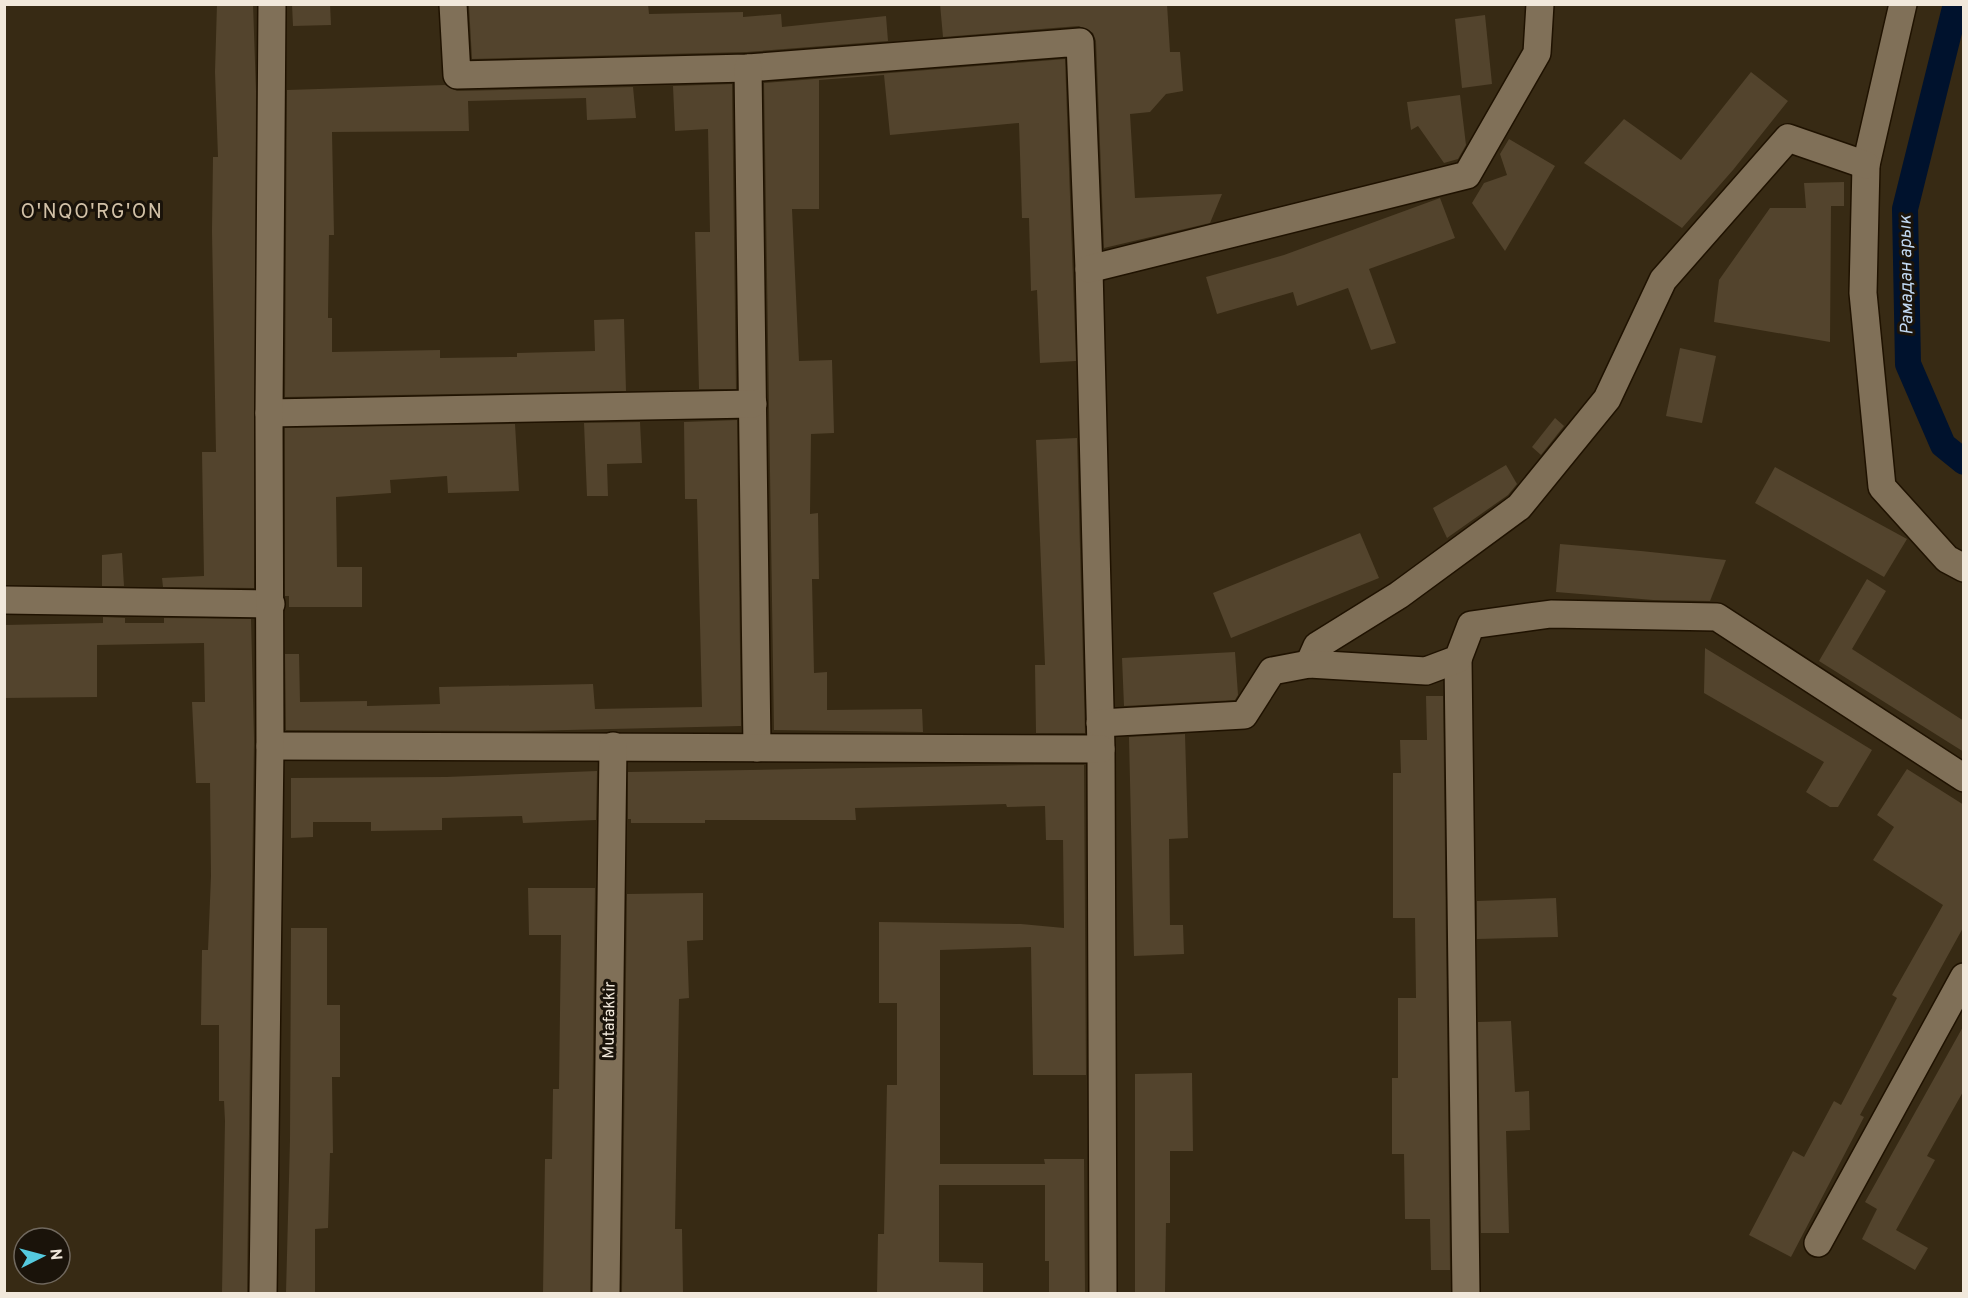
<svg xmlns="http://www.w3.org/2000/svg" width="1968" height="1298" font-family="Overpass,sans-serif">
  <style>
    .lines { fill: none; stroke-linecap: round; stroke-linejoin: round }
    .canal { stroke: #00122d; stroke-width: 26 }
    .building { fill: #53442d }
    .minor-casing { stroke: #1f1200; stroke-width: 30 }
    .minor { stroke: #807058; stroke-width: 27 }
    .labels { text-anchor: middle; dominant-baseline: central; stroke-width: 6; stroke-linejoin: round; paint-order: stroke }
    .street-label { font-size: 16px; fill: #f1e8db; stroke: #1a130a }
    .water-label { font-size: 18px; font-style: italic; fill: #c2d9f3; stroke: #1a130a }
    .quarter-label { font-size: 20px; letter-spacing: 1.5px; fill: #d2c1a7; stroke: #1a130a }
  </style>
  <rect width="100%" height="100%" fill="#372a14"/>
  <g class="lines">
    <path class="canal" d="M 1956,4 L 1905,209 L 1908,364 L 1943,445 L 1964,462"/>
  </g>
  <g class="building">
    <path d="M 217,4 L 253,4 L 256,91 L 254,588 L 163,587 L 162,578 L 204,576 L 202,452 L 216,452 L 212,231 L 213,157 L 218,157 L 215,72 Z"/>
    <path d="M 292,4 L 330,4 L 331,25 L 293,26 Z"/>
    <path d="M 648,4 L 649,14 L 743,12 L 743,17 L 781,14 L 782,27 L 886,16 L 888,41 L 747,52 L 472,59 L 469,6 Z"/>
    <path d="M 940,4 L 1167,4 L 1170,52 L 1180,52 L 1183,91 L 1166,94 L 1150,112 L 1130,114 L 1135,198 L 1222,194 L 1210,223 L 1104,248 L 1096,41 L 1093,33 L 1079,26 L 943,37 Z"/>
    <path d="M 1485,15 L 1492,84 L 1462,88 L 1455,19 Z"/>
    <path d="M 1065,59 L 1076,361 L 1040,363 L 1037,290 L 1031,291 L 1029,218 L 1022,218 L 1019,123 L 890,135 L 884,75 L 819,80 L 819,209 L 792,209 L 799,361 L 832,360 L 834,433 L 811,434 L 810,514 L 818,513 L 819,579 L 812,579 L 814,673 L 827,672 L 827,710 L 922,709 L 923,732 L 774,730 L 764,83 Z"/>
    <path d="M 1751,72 L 1788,101 L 1733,170 L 1682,228 L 1584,163 L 1624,119 L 1681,160 Z"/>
    <path d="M 732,84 L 736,389 L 699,389 L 695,232 L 710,232 L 708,129 L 675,131 L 673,86 Z"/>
    <path d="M 445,85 L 457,91 L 633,87 L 636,118 L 587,120 L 586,98 L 468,101 L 469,131 L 332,132 L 334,235 L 329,235 L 328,318 L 332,318 L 332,352 L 440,350 L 440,358 L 517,357 L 517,353 L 595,351 L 594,320 L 624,319 L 626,391 L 285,397 L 287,90 Z"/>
    <path d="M 1460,95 L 1466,145 L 1458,159 L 1444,163 L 1418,126 L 1411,130 L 1407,102 Z"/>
    <path d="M 1509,139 L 1555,166 L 1505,251 L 1472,203 L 1484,183 L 1507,175 L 1500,154 Z"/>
    <path d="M 1844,182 L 1844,206 L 1831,206 L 1830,342 L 1714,322 L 1719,280 L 1770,208 L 1806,208 L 1804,183 Z"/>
    <path d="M 1440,198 L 1455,238 L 1369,269 L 1396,343 L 1371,350 L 1348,288 L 1297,306 L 1293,292 L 1217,314 L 1206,277 L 1284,255 Z"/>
    <path d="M 1680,348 L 1716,356 L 1702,423 L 1666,416 Z"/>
    <path d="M 1555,418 L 1564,426 L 1541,455 L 1532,447 Z"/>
    <path d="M 737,420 L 741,726 L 525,731 L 286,730 L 285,654 L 299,654 L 300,702 L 367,701 L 367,706 L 440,704 L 439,687 L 593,684 L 595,709 L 702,707 L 697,499 L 685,499 L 684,422 Z"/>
    <path d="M 640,422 L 642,463 L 607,464 L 608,496 L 587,496 L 584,423 Z"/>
    <path d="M 515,424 L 519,491 L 448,493 L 447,476 L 390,480 L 391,493 L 336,497 L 337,567 L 362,567 L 362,607 L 289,607 L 289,596 L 285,596 L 285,428 Z"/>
    <path d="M 1077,438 L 1085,733 L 1036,733 L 1035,665 L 1045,665 L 1036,440 Z"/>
    <path d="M 1506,465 L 1517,484 L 1508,495 L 1447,538 L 1433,508 Z"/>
    <path d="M 1775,467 L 1907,539 L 1884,577 L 1755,503 Z"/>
    <path d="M 1360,533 L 1379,578 L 1231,638 L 1213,593 Z"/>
    <path d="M 1560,544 L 1641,551 L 1726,560 L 1710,601 L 1653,600 L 1556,592 Z"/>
    <path d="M 122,553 L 124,586 L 102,586 L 102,555 Z"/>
    <path d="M 1867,579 L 1886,591 L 1852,649 L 1964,721 L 1964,752 L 1819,661 Z"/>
    <path d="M 103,617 L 125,618 L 125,623 L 164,623 L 164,618 L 251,619 L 254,739 L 247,1293 L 222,1293 L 225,1121 L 224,1101 L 219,1101 L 219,1025 L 201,1025 L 202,950 L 208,950 L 211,876 L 210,783 L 196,783 L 192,702 L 205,702 L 204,643 L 97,645 L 97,697 L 4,698 L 4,625 L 103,623 Z"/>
    <path d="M 1705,648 L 1872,750 L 1838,807 L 1830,807 L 1806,792 L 1824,762 L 1704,693 Z"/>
    <path d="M 1235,652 L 1238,695 L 1235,700 L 1124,706 L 1122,658 Z"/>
    <path d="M 1426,696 L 1443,696 L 1450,1270 L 1431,1270 L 1430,1219 L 1405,1219 L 1404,1154 L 1392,1154 L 1392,1078 L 1398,1078 L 1398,998 L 1416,998 L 1415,918 L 1393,918 L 1393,773 L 1401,773 L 1400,740 L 1427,740 Z"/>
    <path d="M 1185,734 L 1188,838 L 1169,839 L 1170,925 L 1183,925 L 1184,954 L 1134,956 L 1129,737 Z"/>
    <path d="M 1037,765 L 1084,765 L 1086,1075 L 1033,1075 L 1031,947 L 940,950 L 940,1164 L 1045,1164 L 1044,1159 L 1084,1159 L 1085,1293 L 1049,1293 L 1049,1261 L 1045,1261 L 1045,1185 L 939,1185 L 939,1262 L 983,1263 L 983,1293 L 877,1293 L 878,1234 L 884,1234 L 887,1085 L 897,1085 L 897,1003 L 879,1003 L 879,922 L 1021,924 L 1064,928 L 1063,840 L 1046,840 L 1045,806 L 1007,807 L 1006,804 L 855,808 L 856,820 L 705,820 L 705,823 L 631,823 L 631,819 L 628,819 L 628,772 Z"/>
    <path d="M 1907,769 L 1964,805 L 1964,926 L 1860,1115 L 1864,1117 L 1791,1257 L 1749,1235 L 1793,1151 L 1804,1157 L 1834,1101 L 1841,1105 L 1897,998 L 1892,995 L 1943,905 L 1873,860 L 1894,827 L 1877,815 Z"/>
    <path d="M 597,771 L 596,820 L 523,823 L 522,816 L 442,818 L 442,830 L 371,831 L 371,822 L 313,822 L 313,837 L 291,838 L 291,778 L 446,777 Z"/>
    <path d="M 528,888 L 595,888 L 590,1293 L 543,1293 L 545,1159 L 552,1159 L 553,1089 L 559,1089 L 561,935 L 529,935 Z"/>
    <path d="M 703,893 L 703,940 L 687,941 L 689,998 L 679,999 L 675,1229 L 682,1229 L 683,1293 L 622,1293 L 627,894 Z"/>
    <path d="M 1556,898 L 1558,937 L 1477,939 L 1477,901 Z"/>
    <path d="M 291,928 L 327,928 L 327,1005 L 340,1005 L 340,1077 L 332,1077 L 333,1153 L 330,1153 L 328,1228 L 315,1229 L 315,1293 L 286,1293 L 290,1140 Z"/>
    <path d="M 1511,1021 L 1515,1092 L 1529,1091 L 1530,1130 L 1506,1131 L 1509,1233 L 1481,1233 L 1478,1022 Z"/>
    <path d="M 1964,1025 L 1964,1090 L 1927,1156 L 1935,1160 L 1896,1230 L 1928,1248 L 1915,1270 L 1862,1239 L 1877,1209 L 1865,1202 Z"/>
    <path d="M 1192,1073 L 1193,1151 L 1170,1151 L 1170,1223 L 1166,1223 L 1165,1293 L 1135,1293 L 1135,1074 Z"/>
  </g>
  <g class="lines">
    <defs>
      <g id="minor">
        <path d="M 453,4 L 457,75 L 748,68 L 1080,42 L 1089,269 L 1101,749 L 1103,1294"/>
        <path d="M 1903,4 L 1866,165 L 1863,293 L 1882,487 L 1947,559 L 1964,568"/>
        <path d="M 748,68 L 757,748"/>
        <path d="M 1089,269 L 1467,175 L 1537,53 L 1540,4"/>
        <path d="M 269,413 L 753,404"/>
        <path d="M 4,600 L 271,604"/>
        <path d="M 1458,659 L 1466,1294"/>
        <path d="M 1309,664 L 1317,646 L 1399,595 L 1519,507 L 1607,399 L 1663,280 L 1788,138 L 1866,165"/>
        <path d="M 1100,723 L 1244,715 L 1272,671 L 1309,664 L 1426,671 L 1458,659 L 1471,625 L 1551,614 L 1717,617 L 1964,778"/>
        <path d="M 270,746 L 1101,749"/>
        <path d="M 1818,1243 L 1964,977"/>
        <path d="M 263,1294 L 270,746 L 269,413 L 272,4"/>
        <path d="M 606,1294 L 613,746"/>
      </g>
    </defs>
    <use href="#minor" class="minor-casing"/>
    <use href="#minor" class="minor"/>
  </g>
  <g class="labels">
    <g class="street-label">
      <text transform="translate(610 1020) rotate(-89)">Mutafakkir</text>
    </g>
    <g class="water-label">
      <text transform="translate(1907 275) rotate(-91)">Рамадан арык</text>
    </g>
    <g class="quarter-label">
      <text x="92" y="213">O'NQO'RG'ON</text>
    </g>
  </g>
  <rect width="1968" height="1298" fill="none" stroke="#f1e8db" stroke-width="12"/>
  <g transform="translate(42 1256) rotate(84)"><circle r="28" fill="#1a130a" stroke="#70685e" stroke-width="1.5"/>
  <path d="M0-4.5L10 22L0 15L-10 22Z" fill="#55cadf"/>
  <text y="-9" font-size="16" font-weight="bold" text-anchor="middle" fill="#f1e8db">N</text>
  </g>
</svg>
